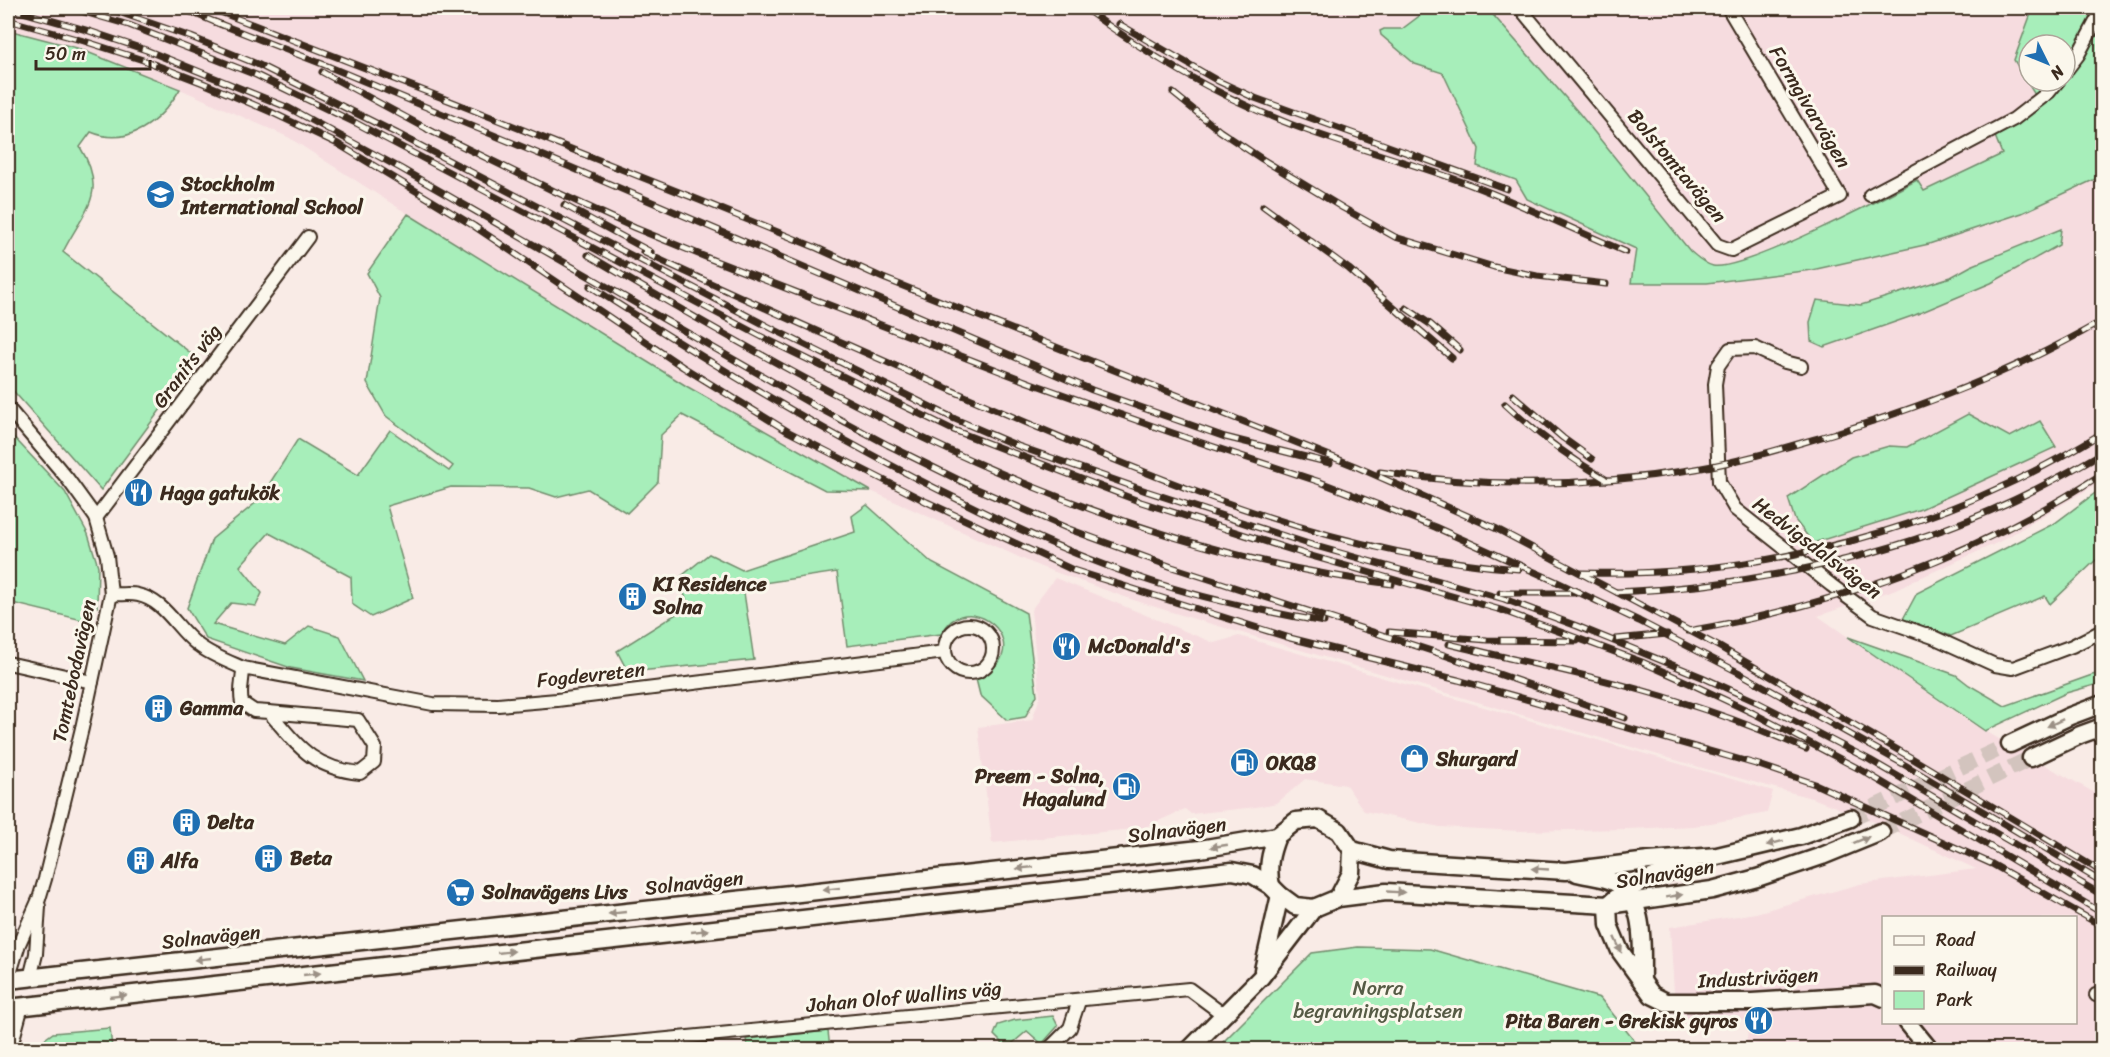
<svg xmlns="http://www.w3.org/2000/svg" width="2110" height="1057" font-family="Sriracha,sans-serif">
  <style>
    .built { fill: #f6dcdf; fill-rule: evenodd }
    .green { fill: #a7eeba; stroke: #718c6c; stroke-width: 1.5; fill-rule: evenodd }
    .lines { fill: none; stroke-linecap: round; stroke-linejoin: round }
    .secondary-tunnel { stroke: #d3c4be; stroke-width: 16; stroke-dasharray: 16 8; stroke-linecap: butt }
    .street-casing { stroke: #3b2a1e; stroke-width: 16 }
    .secondary-casing { stroke: #3b2a1e; stroke-width: 21 }
    .street { stroke: #fbf7ec; stroke-width: 12 }
    .secondary { stroke: #fbf7ec; stroke-width: 16 }
    .rail-casing { stroke: #3b2a1e; stroke-width: 7 }
    .rail { stroke: #fbf7ec; stroke-width: 4.5; stroke-dasharray: 14; stroke-linecap: butt }
    .oneway { fill: #9b9085 }
    .labels { text-anchor: middle; dominant-baseline: central; stroke-width: 6; stroke-linejoin: round; paint-order: stroke }
    .street-label { font-size: 20px; fill: #3b2a1e; stroke: #fbf7ec }
    .poi-label { font-size: 20px; font-weight: bold; fill: #3b2a1e; stroke: #fbf7ec; text-anchor: start }
    .park-label { font-size: 20px; fill: #565b45; stroke: #fbf7ec }
  </style>
  <rect width="100%" height="100%" fill="#f9ebe6"/>
  <filter id="ink" filterUnits="userSpaceOnUse"><feTurbulence type="fractalNoise" baseFrequency=".0167" numOctaves="2"/><feDisplacementMap in="SourceGraphic" scale="12" xChannelSelector="R" yChannelSelector="G"/><feConvolveMatrix kernelMatrix="1 2 1 2 8 2 1 2 1" color-interpolation-filters="sRGB"/></filter>
  <g filter="url(#ink)">
    <g class="built">
      <path d="M 8,8 L 1430,8 L 1402,30 L 1384,29 L 1415,64 L 1443,73 L 1479,149 L 1478,166 L 1516,180 L 1527,199 L 1636,249 L 1631,283 L 1707,283 L 2022,213 L 2102,176 L 2102,481 L 1999,542 L 1891,591 L 1818,616 L 1969,722 L 2102,797 L 2102,1049 L 1746,1049 L 1749,1020 L 1676,1024 L 1670,927 L 1756,913 L 1860,884 L 1976,869 L 1882,825 L 1815,799 L 1706,769 L 1191,618 L 1139,602 L 1041,567 L 871,491 L 688,387 L 408,214 L 288,137 L 180,89 L 77,48 L 8,30 ZM 1884,918 L 2076,918 L 2076,1022 L 1884,1022 Z"/>
      <path d="M 1487,8 L 2033,8 L 2014,60 L 2041,105 L 1995,136 L 2002,154 L 1924,191 L 1916,180 L 1865,208 L 1769,250 L 1729,266 L 1713,266 L 1690,251 Z"/>
      <path d="M 1055,578 L 1214,643 L 1239,636 L 1773,791 L 1767,813 L 1694,826 L 1627,829 L 1520,831 L 1440,827 L 1364,811 L 1346,785 L 1305,779 L 1277,803 L 1256,807 L 1191,814 L 1185,809 L 1143,828 L 992,843 L 978,727 L 1032,720 L 1040,697 L 1031,610 Z"/>
    </g>
    <g class="green">
      <path d="M 1430,8 L 1487,8 L 1579,113 L 1690,251 C 1696,256 1704,264 1713,266 C 1741,272 1885,197 1917,180 L 1924,191 L 2002,154 L 1995,136 L 2041,105 L 2014,60 L 2033,8 L 2102,8 L 2102,54 L 2100,62 L 2102,68 L 2102,176 L 2022,213 L 1929,244 L 1812,270 L 1707,283 L 1631,283 L 1636,249 L 1527,199 L 1516,180 L 1477,166 L 1479,149 L 1443,73 L 1415,64 L 1381,35 L 1380,31 L 1384,29 L 1402,29 ZM 2029,45 L 2065,45 L 2065,81 L 2029,81 Z"/>
      <path d="M 8,30 L 77,48 L 180,89 C 161,121 129,148 91,132 L 80,147 C 109,194 84,210 63,252 L 198,359 L 101,490 L 8,385 Z"/>
      <path d="M 408,214 L 688,387 L 871,491 L 825,490 L 682,415 L 661,435 L 658,482 L 627,513 L 588,489 L 556,497 L 529,488 L 451,487 L 387,506 L 413,598 L 371,617 L 352,604 L 351,577 L 269,533 L 240,566 L 262,593 L 256,606 L 231,603 L 213,624 L 285,645 L 309,626 L 340,636 L 363,681 L 291,668 L 206,639 L 187,608 L 212,539 L 259,500 L 298,439 L 358,475 L 390,430 L 449,471 L 453,466 L 386,416 L 367,383 L 380,298 L 367,273 Z"/>
      <path d="M 2061,229 L 2059,245 L 1991,283 L 1915,315 L 1824,347 L 1811,341 L 1810,322 L 1817,300 L 1861,305 L 1951,277 L 1971,266 Z"/>
      <path d="M 1968,414 L 2010,437 L 2040,421 L 2056,447 L 1921,509 L 1813,543 L 1795,520 L 1788,498 L 1851,457 L 1889,446 L 1907,447 Z"/>
      <path d="M 8,431 L 65,492 L 88,534 L 98,566 L 97,607 L 90,605 L 82,620 L 8,602 Z"/>
      <path d="M 2102,488 L 2102,565 L 2096,560 L 2050,604 L 2045,596 L 1951,636 L 1903,619 L 1917,593 L 2055,523 Z"/>
      <path d="M 867,505 L 932,563 L 1026,613 L 1037,695 L 1025,717 L 1007,720 L 980,695 L 976,679 C 982,674 994,669 999,662 C 1017,635 979,602 953,620 C 948,623 944,630 941,634 L 847,646 L 837,572 L 743,586 L 754,660 L 628,672 L 617,651 L 689,606 L 678,579 L 709,554 L 742,570 L 855,532 L 852,516 Z"/>
      <path d="M 1848,637 L 1956,675 L 1969,685 L 2005,706 L 2092,675 L 2102,673 L 2102,683 L 2066,693 L 1985,731 Z"/>
      <path d="M 1358,947 L 1430,949 L 1600,998 L 1641,1049 L 1216,1049 L 1312,953 Z"/>
      <path d="M 1053,1016 L 1058,1026 L 1042,1044 L 1027,1031 L 1007,1048 L 994,1035 L 998,1025 L 1015,1020 Z"/>
      <path d="M 110,1028 L 112,1049 L 31,1049 L 53,1033 Z"/>
      <path d="M 828,1031 L 830,1049 L 748,1049 L 746,1039 Z"/>
    </g>
    <g class="lines">
      <g class="secondary-tunnel">
        <path d="M 1851,818 L 2010,744"/>
        <path d="M 1881,832 L 2031,758"/>
      </g>
      <defs>
        <g id="street">
          <path d="M 1520,8 L 1717,245 L 1731,250 L 1840,196 L 1728,8"/>
          <path d="M 2065,72 L 2078,55 L 2102,10"/>
          <path d="M 1870,195 L 2014,119 L 2049,92 L 2058,81"/>
          <path d="M 1801,366 L 1785,362 L 1755,348 L 1730,349 L 1718,366 L 1715,384 L 1719,482 L 1735,509 L 1831,585 L 1873,616 L 1933,637 L 1995,665 L 2013,668 L 2072,646 L 2102,631"/>
          <path d="M 8,408 L 67,478 L 96,518 L 107,556 L 111,594 L 82,728 L 45,879 L 39,899 L 19,944 L 8,980"/>
          <path d="M 96,518 L 308,237"/>
          <path d="M 111,594 C 120,595 130,593 138,595 C 166,601 176,629 198,645 C 211,655 227,661 243,668 L 433,704 L 498,705 L 557,700 L 945,652"/>
          <circle cx="969" cy="649" r="24"/>
          <path d="M 8,663 L 92,682"/>
          <path d="M 243,668 C 243,681 239,690 242,703 L 254,711 L 269,712 C 298,746 312,768 360,773 L 374,762 L 375,747 L 358,720 L 269,712"/>
          <path d="M 30,978 L 36,954 L 39,906"/>
          <path d="M 2096,995 L 2102,994"/>
          <path d="M 10,1050 L 22,1006"/>
          <path d="M 580,1050 L 581,1047 L 657,1040 L 1189,989 L 1224,1015"/>
          <path d="M 1048,1050 L 1070,1028 L 1079,1001"/>
        </g>
        <g id="secondary">
          <path d="M 2010,744 L 2070,716 L 2102,704"/>
          <path d="M 2031,758 L 2080,735 L 2102,727"/>
          <path d="M 1352,850 L 1389,860 L 1566,871 L 1649,861 L 1717,856 L 1801,836 L 1851,818"/>
          <path d="M 1690,865 C 1658,875 1634,881 1608,905 L 1609,925 L 1620,951 L 1652,995 L 1666,1002 L 1752,1002 L 1875,994 L 1884,998"/>
          <path d="M 1577,873 C 1589,876 1604,877 1614,882 C 1648,900 1641,949 1642,981"/>
          <path d="M 1271,886 C 1267,867 1270,854 1277,836"/>
          <path d="M 1263,970 L 1280,895"/>
          <path d="M 8,980 L 1200,849 L 1277,836 L 1296,821 L 1318,819 L 1339,831 L 1352,850 L 1351,873 L 1338,898"/>
          <path d="M 8,1008 L 1232,871 L 1253,875 L 1271,886 L 1280,895 L 1295,906 L 1314,908 L 1338,898 L 1386,892 L 1608,905 L 1712,890 L 1757,878 L 1822,856 L 1881,832"/>
          <path d="M 1907,1022 L 1930,1050"/>
          <path d="M 1189,1050 L 1261,977 L 1314,908"/>
        </g>
      </defs>
      <use href="#street" class="street-casing"/>
      <use href="#secondary" class="secondary-casing"/>
      <use href="#street" class="street"/>
      <use href="#secondary" class="secondary"/>
      <defs>
        <g id="rail">
          <path d="M 8,8 L 86,30 L 146,50 L 289,108 L 400,168 L 815,406 L 888,445 L 977,489 L 1069,529 L 1172,567 L 1444,655 L 1625,718"/>
          <path d="M 70,8 L 129,25 L 256,75 L 356,123 L 764,338 L 951,429 L 1141,502 L 1308,555 L 1501,610 L 1642,662 L 1689,683 L 1753,713 L 1863,771 L 2102,913"/>
          <path d="M 107,8 L 191,37 L 257,64 L 396,133 L 773,329 L 955,419 L 1018,446 L 1146,491 L 1312,545 L 1504,599 L 1577,626 L 1702,677 L 1757,702 L 1870,760 L 2102,895"/>
          <path d="M 181,8 L 222,25"/>
          <path d="M 210,8 L 453,102 L 699,200 L 817,248 L 883,278 L 1355,466 L 1497,529 L 1718,646 L 1910,757 L 2102,872"/>
          <path d="M 1084,8 C 1148,55 1215,95 1290,124 C 1351,148 1415,163 1476,187 C 1526,206 1576,231 1626,252"/>
          <path d="M 8,20 L 84,41 L 143,60 L 203,83 L 271,112 L 338,144 L 474,226 L 683,367 L 789,432 L 927,502 L 1073,570 L 1290,638 L 1458,680 L 1759,765 L 1815,784 L 1992,864 L 2102,926"/>
          <path d="M 215,22 L 325,65 L 549,158 L 1092,390 L 1225,437 L 1330,463"/>
          <path d="M 1119,24 L 1218,81 L 1255,98 L 1507,189"/>
          <path d="M 322,72 L 433,132"/>
          <path d="M 1173,93 L 1220,131 L 1262,159 L 1343,208 L 1395,237 L 1494,267 L 1537,276 L 1606,284"/>
          <path d="M 427,129 L 554,191 L 635,228 L 713,260 L 1028,382 L 1187,438 L 1320,482 L 1435,527 L 1557,582 L 1639,621 L 1738,672 L 1905,765 L 2102,882"/>
          <path d="M 564,205 L 651,252"/>
          <path d="M 1263,206 L 1349,269 L 1452,358"/>
          <path d="M 643,252 C 763,308 883,361 1004,413 C 1169,484 1338,556 1519,569"/>
          <path d="M 588,255 C 837,402 1100,549 1392,584"/>
          <path d="M 590,286 C 710,363 831,437 959,500 C 1017,529 1077,556 1138,577 C 1199,598 1261,611 1324,622"/>
          <path d="M 1406,308 L 1430,324 L 1460,350"/>
          <path d="M 1513,395 L 1563,438 L 1592,459"/>
          <path d="M 1505,404 C 1538,435 1568,457 1607,480"/>
          <path d="M 1380,472 C 1485,488 1591,487 1696,469 C 1742,461 1787,447 1832,434 C 1926,406 2017,370 2102,321"/>
          <path d="M 1582,573 C 1763,578 1949,528 2102,433"/>
          <path d="M 1617,592 C 1752,586 1891,558 2014,500 C 2044,486 2074,469 2102,453"/>
          <path d="M 1500,593 L 1578,593"/>
          <path d="M 1688,631 C 1834,606 1978,555 2102,474"/>
          <path d="M 1389,632 L 1487,640 L 1577,641"/>
          <path d="M 1616,639 L 1667,634"/>
          <path d="M 1449,644 C 1527,663 1605,678 1681,702 C 1723,715 1765,731 1806,749"/>
        </g>
      </defs>
      <use href="#rail" class="rail-casing"/>
      <use href="#rail" class="rail"/>
    </g>
    <defs><path id="oneway-solid" d="M-6-.8H1V-3.2L6.5 0L1 3.2V.8H-6Z" transform="scale(1.5)"/></defs>
    <g class="oneway">
      <use href="#oneway-solid" transform="translate(2055 723) rotate(155)"/>
      <use href="#oneway-solid" transform="translate(1861 840) rotate(-22)"/>
      <use href="#oneway-solid" transform="translate(1775 843) rotate(165)"/>
      <use href="#oneway-solid" transform="translate(1219 846) rotate(172)"/>
      <use href="#oneway-solid" transform="translate(1025 868) rotate(174)"/>
      <use href="#oneway-solid" transform="translate(1540 869) rotate(-177)"/>
      <use href="#oneway-solid" transform="translate(831 889) rotate(174)"/>
      <use href="#oneway-solid" transform="translate(1396 892) rotate(3)"/>
      <use href="#oneway-solid" transform="translate(1674 896) rotate(-9)"/>
      <use href="#oneway-solid" transform="translate(617 913) rotate(174)"/>
      <use href="#oneway-solid" transform="translate(700 931) rotate(-6)"/>
      <use href="#oneway-solid" transform="translate(1618 945) rotate(65)"/>
      <use href="#oneway-solid" transform="translate(506 952) rotate(-6)"/>
      <use href="#oneway-solid" transform="translate(203 959) rotate(174)"/>
      <use href="#oneway-solid" transform="translate(312 974) rotate(-6)"/>
      <use href="#oneway-solid" transform="translate(118 996) rotate(-6)"/>
    </g>
  </g>
  <defs>
    <symbol id="school-disc" viewBox="-11 -11 22 22"><circle r="9.5" fill="#1f6fb2" stroke="#fbf7ec"/><path d="M0-5L7-2L0 1L-7-2ZM-4 1L0 2.5L4 1V4Q0 6-4 4Z" fill="#fff"/></symbol>
    <symbol id="restaurant-disc" viewBox="-11 -11 22 22"><circle r="9.5" fill="#1f6fb2" stroke="#fbf7ec"/><path d="M-5-6h1v4h1v-4h1v4h1v-4h1v5L-1.5 .5V6h-2V.5L-5-1ZM5-6V6H3V1.5H1.5Q1.5-4 5-6Z" fill="#fff"/></symbol>
    <symbol id="building-disc" viewBox="-11 -11 22 22"><circle r="9.5" fill="#1f6fb2" stroke="#fbf7ec"/><path d="M-4-6H4V6H1V3H-1V6H-4ZM-2.5-4.3h1.7v1.8h-1.7ZM.8-4.3h1.7v1.8H.8ZM-2.5-1h1.7V.8h-1.7ZM.8-1h1.7V.8H.8Z" fill="#fff"/></symbol>
    <symbol id="shop-disc" viewBox="-11 -11 22 22"><circle r="9.5" fill="#1f6fb2" stroke="#fbf7ec"/><path d="M-5-2.5h2.3a2.7 3.5 0 0 1 5.4 0H5L5.5 6h-11ZM-1.5-2.5h3a1.5 2.3 0 0 0-3 0Z" fill="#fff"/></symbol>
    <symbol id="fuel-disc" viewBox="-11 -11 22 22"><circle r="9.5" fill="#1f6fb2" stroke="#fbf7ec"/><path d="M-5.5-6h7V0h2V4h1.3V-2.5L3-4.5l.8-.8L6-3V5H2.5V1h-1V6h-7ZM-4.2-4.7v3.2H.2V-4.7Z" fill="#fff"/></symbol>
    <symbol id="supermarket-disc" viewBox="-11 -11 22 22"><circle r="9.5" fill="#1f6fb2" stroke="#fbf7ec"/><path d="M-6-5.5h2.5l.6 2H6L4.5 2H-2.5L-4.4-4H-6ZM-1.5 3.2a1.3 1.3 0 1 0 .1 0ZM3 3.2a1.3 1.3 0 1 0 .1 0Z" fill="#fff"/></symbol>
  </defs>
  <g fill-rule="evenodd">
    <use href="#school-disc" x="144" y="178" width="33" height="33"/>
    <use href="#restaurant-disc" x="122" y="476" width="33" height="33"/>
    <use href="#building-disc" x="616" y="580" width="33" height="33"/>
    <use href="#restaurant-disc" x="1050" y="630" width="33" height="33"/>
    <use href="#building-disc" x="142" y="692" width="33" height="33"/>
    <use href="#shop-disc" x="1398" y="742" width="33" height="33"/>
    <use href="#fuel-disc" x="1228" y="746" width="33" height="33"/>
    <use href="#fuel-disc" x="1110" y="770" width="33" height="33"/>
    <use href="#building-disc" x="170" y="806" width="33" height="33"/>
    <use href="#building-disc" x="252" y="842" width="33" height="33"/>
    <use href="#building-disc" x="124" y="844" width="33" height="33"/>
    <use href="#supermarket-disc" x="444" y="876" width="33" height="33"/>
    <use href="#restaurant-disc" x="1742" y="1004" width="33" height="33"/>
  </g>
  <g class="labels">
    <g class="street-label">
      <text transform="translate(1810 107) rotate(59)">Formgivarvägen</text>
      <text transform="translate(1677 166) rotate(50)">Bolstomtavägen</text>
      <text transform="translate(187 366) rotate(-53)">Granits väg</text>
      <text transform="translate(1817 548) rotate(37)">Hedvigsdalsvägen</text>
      <text transform="translate(74 671) rotate(-78)">Tomtebodavägen</text>
      <text transform="translate(591 675) rotate(-6)">Fogdevreten</text>
      <text transform="translate(1177 830) rotate(-7)">Solnavägen</text>
      <text transform="translate(1665 874) rotate(-9)">Solnavägen</text>
      <text transform="translate(694 883) rotate(-6)">Solnavägen</text>
      <text transform="translate(211 937) rotate(-6)">Solnavägen</text>
      <text transform="translate(1758 978) rotate(-3)">Industrivägen</text>
      <text transform="translate(904 997) rotate(-5)">Johan Olof Wallins väg</text>
    </g>
    <g class="poi-label">
      <text x="181" y="184">Stockholm<tspan x="181" dy="23">International School</tspan></text>
      <text x="160" y="493">Haga gatukök</text>
      <text x="653" y="584">KI Residence<tspan x="653" dy="23">Solna</tspan></text>
      <text x="1088" y="646">McDonald's</text>
      <text x="180" y="708">Gamma</text>
      <text x="1436" y="759">Shurgard</text>
      <text x="1266" y="763">OKQ8</text>
      <text x="1105" y="776" text-anchor="end">Preem - Solna,<tspan x="1105" dy="23">Hagalund</tspan></text>
      <text x="207" y="822">Delta</text>
      <text x="290" y="858">Beta</text>
      <text x="161" y="861">Alfa</text>
      <text x="482" y="892">Solnavägens Livs</text>
      <text x="1738" y="1021" text-anchor="end">Pita Baren - Grekisk gyros</text>
    </g>
    <g class="park-label">
      <text x="1378" y="988">Norra<tspan x="1378" dy="23">begravningsplatsen</tspan></text>
    </g>
  </g>
  <rect width="2110" height="1057" fill="none" stroke="#fbf7ec" stroke-width="30"/>
  <rect x="15" y="15" width="2080" height="1027" fill="none" stroke="#3b2a1e" stroke-width="2" filter="url(#ink)"/>
  <rect x="1882" y="916" width="195" height="108" fill="#fbf7ec" stroke="#aea59a" stroke-width="1.5"/>
  <rect x="1894" y="936" width="30" height="9" fill="#fbf7ec" stroke="#aea59a" stroke-width="1.5"/>
  <text x="1936" y="946" font-size="18" fill="#3b2a1e">Road</text>
  <rect x="1894" y="966" width="30" height="9" fill="#3b2a1e" stroke="#aea59a" stroke-width="1.5"/>
  <text x="1936" y="976" font-size="18" fill="#3b2a1e">Railway</text>
  <rect x="1894" y="991" width="30" height="18" fill="#a7eeba" stroke="#aea59a" stroke-width="1.5"/>
  <text x="1936" y="1006" font-size="18" fill="#3b2a1e">Park</text>
  <g transform="translate(2047 63) rotate(133)"><circle r="28" fill="#fbf7ec" stroke="#aea59a" stroke-width="1.5"/>
  <path d="M0-4.5L10 22L0 15L-10 22Z" fill="#1f6fb2"/>
  <text y="-9" font-size="16" font-weight="bold" text-anchor="middle" fill="#3b2a1e">N</text>
  </g>
  <path d="M36 60v9h114v-9" fill="none" stroke="#3b2a1e" stroke-width="3"/>
  <text x="45" y="60" font-size="18" fill="#3b2a1e" stroke="#fbf7ec" stroke-width="4.5" paint-order="stroke">50 m</text>
</svg>
